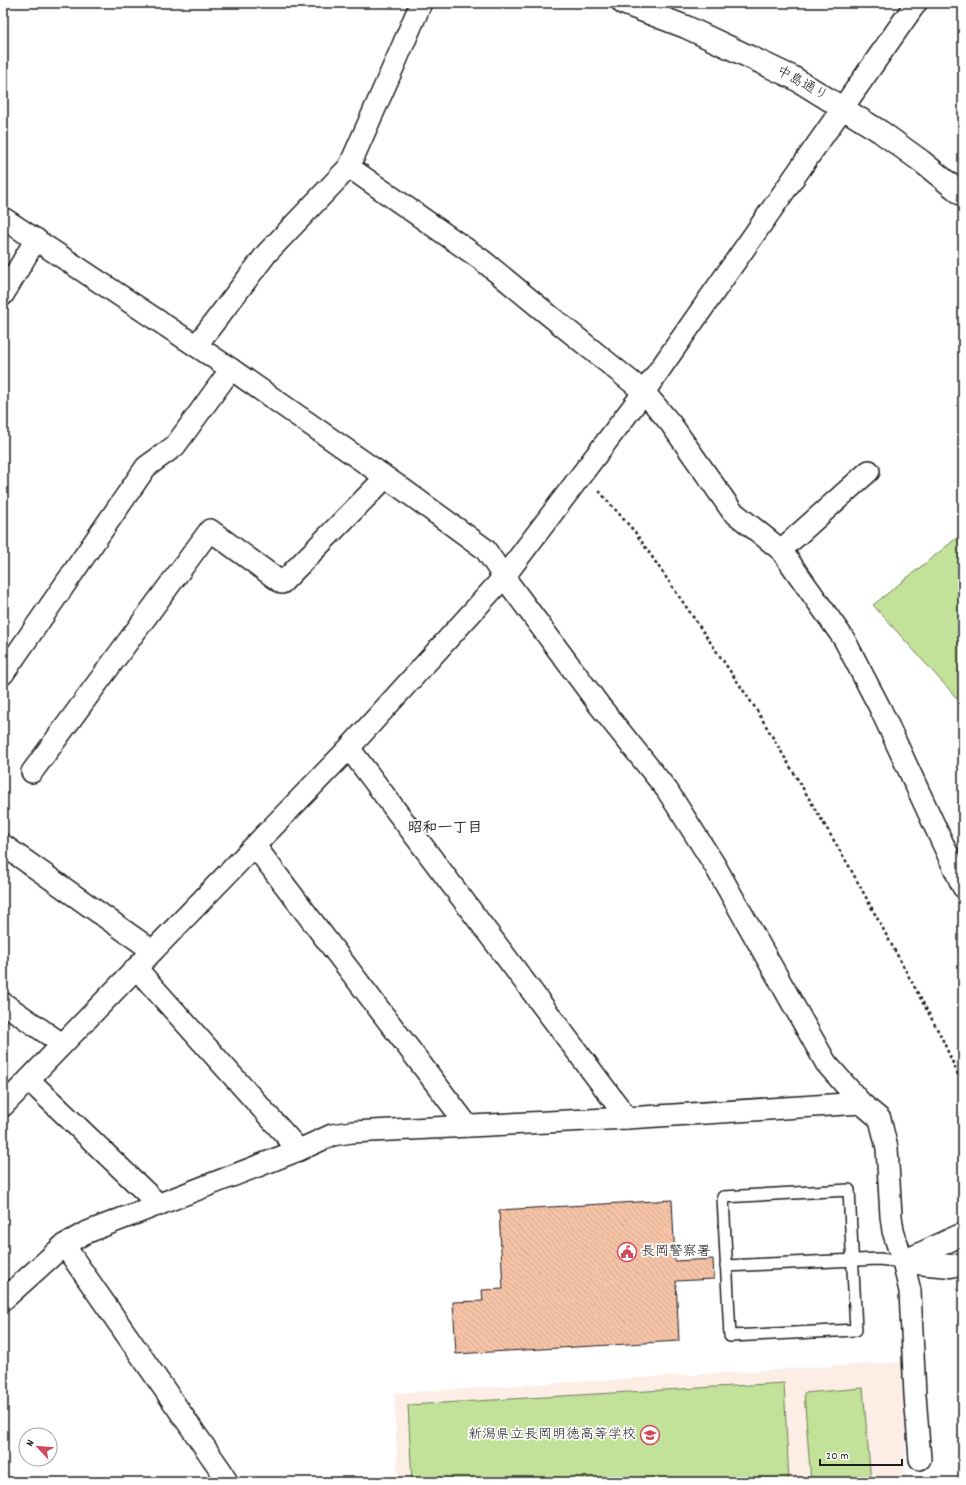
<svg xmlns="http://www.w3.org/2000/svg" width="966" height="1485" font-family="Dekko,'Klee One',sans-serif">
  <style>
    .built { fill: #fcede5 }
    .green { fill: #c2e199; stroke: #6f7e5a }
    .building { fill: url(#building-back-hatch); stroke: #1c1c1c }
    .lines { fill: none; stroke-linecap: round; stroke-linejoin: round }
    .service-casing { stroke: #1c1c1c; stroke-width: 14 }
    .minor-casing { stroke: #1c1c1c; stroke-width: 24 }
    .tertiary-casing { stroke: #1c1c1c; stroke-width: 25 }
    .path { stroke: #1c1c1c; stroke-width: 2.5; stroke-dasharray: 3 3; stroke-linecap: butt }
    .service { stroke: #fff; stroke-width: 11 }
    .minor { stroke: #fff; stroke-width: 21 }
    .tertiary { stroke: #fff; stroke-width: 22 }
    .labels { text-anchor: middle; dominant-baseline: central; stroke-width: 3.5; stroke-linejoin: round; paint-order: stroke }
    .street-label { font-size: 14px; fill: #1c1c1c; stroke: #fff }
    .poi-label { font-size: 14px; fill: #1c1c1c; stroke: #fff; text-anchor: start }
    .neighbourhood-label { font-size: 15px; font-weight: bold; fill: #1c1c1c; stroke: #fff }
  </style>
  <defs>
    <pattern id="building-back-hatch" width="6" height="6" patternUnits="userSpaceOnUse"><rect width="6" height="6" fill="#f6c3a7"/><path d="M-1 5l2 2M0 0l6 6M5-1l2 2" fill="none" stroke="#d2a78f"/></pattern>
  </defs>
  <rect width="100%" height="100%" fill="#fff"/>
  <filter id="ink" filterUnits="userSpaceOnUse"><feTurbulence type="fractalNoise" baseFrequency=".025" numOctaves="2"/><feDisplacementMap in="SourceGraphic" scale="8" xChannelSelector="R" yChannelSelector="G"/><feConvolveMatrix kernelMatrix="1 2 1 2 8 2 1 2 1" color-interpolation-filters="sRGB"/></filter>
  <g filter="url(#ink)">
    <path class="built" d="M 903,1362 L 906,1482 L 398,1482 L 394,1393 Z"/>
    <g class="green">
      <path d="M 963,533 L 963,705 L 873,605 Z"/>
      <path d="M 784,1383 L 789,1482 L 412,1482 L 408,1405 Z"/>
      <path d="M 863,1388 L 871,1482 L 811,1482 L 804,1393 Z"/>
    </g>
    <path class="building" d="M 672,1200 L 675,1261 L 713,1259 L 714,1279 L 676,1281 L 679,1341 L 456,1354 L 453,1302 L 483,1301 L 482,1290 L 503,1289 L 499,1210 Z"/>
    <g class="lines">
      <defs>
        <g id="service">
          <path d="M 849,1190 L 856,1330 L 730,1336 L 723,1197 Z"/>
          <path d="M 726,1266 L 879,1259 L 903,1262"/>
        </g>
        <g id="minor">
          <path d="M 349,167 L 482,260 L 539,307 L 644,392 L 671,424 L 732,511 L 781,550 L 844,639 L 880,708 L 963,887"/>
          <path d="M 3,218 L 231,369 L 404,490 L 485,549 L 504,577 L 599,705 L 667,790 L 714,864 L 826,1063 L 861,1103 L 880,1119 L 887,1148 L 891,1216 L 893,1231 L 903,1262 L 910,1291 L 915,1395 L 920,1459"/>
          <path d="M 3,295 L 36,239"/>
          <path d="M 196,346 L 267,253 L 349,167 L 396,61 L 421,3"/>
          <path d="M 781,550 L 869,471"/>
          <path d="M 3,674 L 146,467 L 175,446 L 231,369"/>
          <path d="M 349,748 L 627,1118"/>
          <path d="M 32,772 L 210,530 L 282,583 L 385,478"/>
          <path d="M 3,845 L 153,951"/>
          <path d="M 255,846 L 468,1126"/>
          <path d="M 136,968 L 299,1150"/>
          <path d="M 3,1003 L 62,1044"/>
          <path d="M 29,1080 L 159,1205"/>
          <path d="M 3,1106 L 349,748 L 504,577 L 644,392 L 916,3"/>
          <path d="M 64,1245 L 222,1472 L 227,1482"/>
          <path d="M 3,1300 L 64,1245 L 85,1233 L 299,1150 L 332,1135 L 352,1132 L 627,1118 L 861,1103"/>
        </g>
        <g id="tertiary">
          <path d="M 623,3 L 686,27 L 794,78 L 881,132 L 921,161 L 963,195"/>
          <path d="M 903,1262 L 963,1234"/>
          <path d="M 905,1262 L 951,1266 L 963,1264"/>
        </g>
      </defs>
      <use href="#service" class="service-casing"/>
      <use href="#minor" class="minor-casing"/>
      <use href="#tertiary" class="tertiary-casing"/>
      <path class="path" d="M 599,491 L 635,532 L 756,709 L 849,866 L 941,1036 L 963,1086"/>
      <use href="#service" class="service"/>
      <use href="#minor" class="minor"/>
      <use href="#tertiary" class="tertiary"/>
    </g>
  </g>
  <defs>
    <symbol id="civic-ring" viewBox="-11 -11 22 22"><circle r="9.5" fill="#fff" stroke="#d1495b" stroke-width="1.5"/><path d="M-.6-6.5H3V-4.5H.6V-3L4-1V1h2V6H-6V1h2V-1L-.6-3ZM-1.2 2.5V6h2.4V2.5Z" fill="#d1495b"/></symbol>
    <symbol id="school-ring" viewBox="-11 -11 22 22"><circle r="9.5" fill="#fff" stroke="#d1495b" stroke-width="1.5"/><path d="M0-5L7-2L0 1L-7-2ZM-4 1L0 2.5L4 1V4Q0 6-4 4Z" fill="#d1495b"/></symbol>
  </defs>
  <g fill-rule="evenodd">
    <use href="#civic-ring" x="616" y="1241" width="22" height="22"/>
    <use href="#school-ring" x="639" y="1424" width="22" height="22"/>
  </g>
  <g class="labels">
    <g class="street-label">
      <text transform="translate(802 84) rotate(29)">中島通り</text>
    </g>
    <g class="poi-label">
      <text x="641" y="1252">長岡警察署</text>
      <text x="636" y="1435" text-anchor="end">新潟県立長岡明徳高等学校</text>
    </g>
    <g class="neighbourhood-label">
      <text x="445" y="829">昭和一丁目</text>
    </g>
  </g>
  <rect width="966" height="1485" fill="none" stroke="#fff" stroke-width="16"/>
  <rect x="8" y="8" width="950" height="1469" fill="none" stroke="#1c1c1c" stroke-width="1.5" filter="url(#ink)"/>
  <g transform="translate(38 1447) rotate(296)"><circle r="19" fill="#ffffff" stroke="#a4a4a4"/>
  <path d="M0-3L7 15L0 10L-7 15Z" fill="#d1495b"/>
  <text y="-6" font-size="11" font-weight="bold" text-anchor="middle" fill="#1c1c1c">N</text>
  </g>
  <path d="M820 1459v6h82v-6" fill="none" stroke="#1c1c1c" stroke-width="2"/>
  <text x="826" y="1459" font-size="12" fill="#1c1c1c" stroke="#ffffff" stroke-width="3" paint-order="stroke">20 m</text>
</svg>
